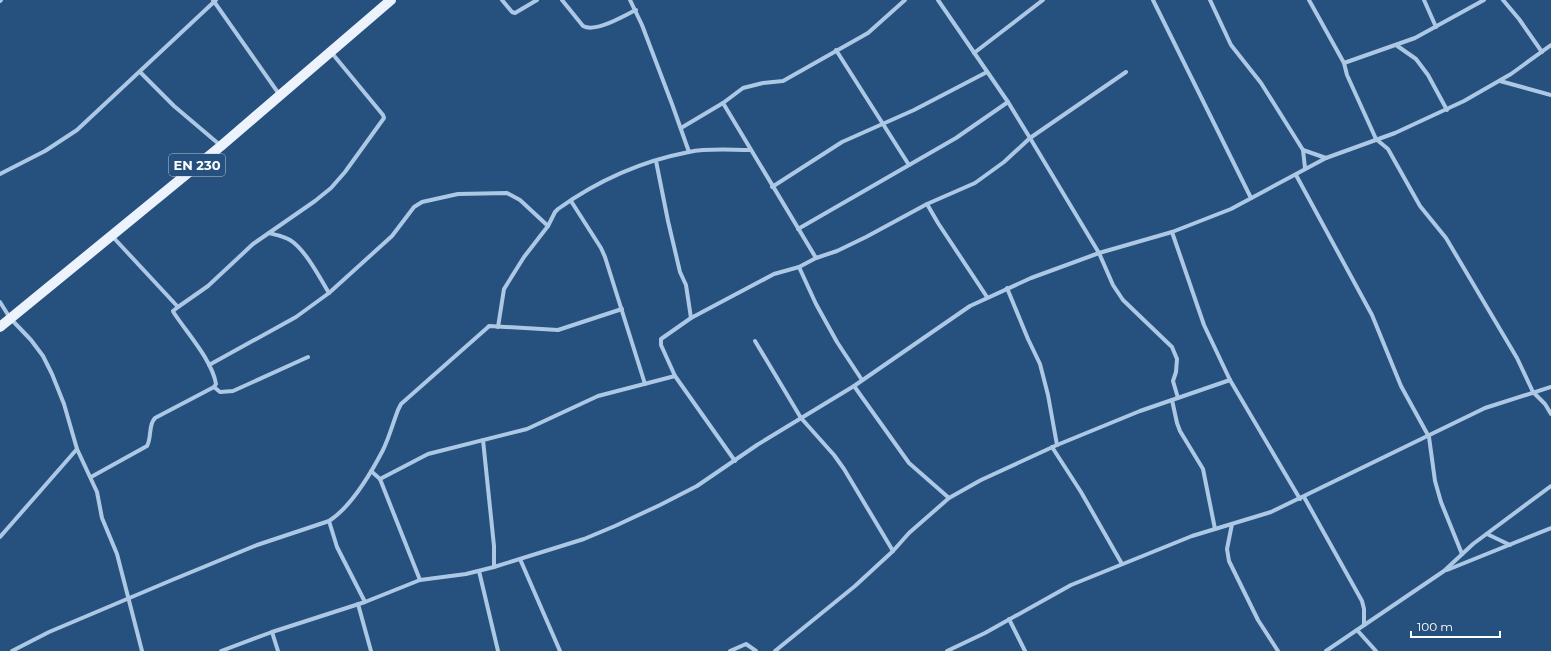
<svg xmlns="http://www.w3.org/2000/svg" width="1551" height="651" font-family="Montserrat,sans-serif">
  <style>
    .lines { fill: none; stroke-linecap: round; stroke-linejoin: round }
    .street { stroke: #acc8e5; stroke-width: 4 }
    .primary { stroke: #ecf3fd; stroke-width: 10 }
    .labels { text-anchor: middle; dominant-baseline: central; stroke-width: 4; stroke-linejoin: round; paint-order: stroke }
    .shield { fill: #26507e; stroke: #becad8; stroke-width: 1 }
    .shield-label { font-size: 13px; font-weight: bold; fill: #fff }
  </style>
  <rect width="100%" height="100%" fill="#26507e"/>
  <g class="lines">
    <g class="street">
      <path d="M 213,0 L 279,94"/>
      <path d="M 502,0 L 512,12 L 515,13 L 537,0"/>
      <path d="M 562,0 L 583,26 C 596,33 623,16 636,10"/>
      <path d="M 630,0 L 642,25 L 672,104 L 689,152"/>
      <path d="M 938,0 L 1008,102 L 1030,138 L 1099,253 L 1113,285 L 1123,300 L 1172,347 L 1177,359 L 1176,372 L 1173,381 L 1178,398"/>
      <path d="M 1153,0 L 1251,198"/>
      <path d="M 1210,0 L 1231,45 L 1261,83 L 1303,150 L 1305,168"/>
      <path d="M 1309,0 L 1344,63 L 1347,75 L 1376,139 L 1388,149 L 1420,206 L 1446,238 L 1517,358 L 1533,392 L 1545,404 L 1551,414"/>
      <path d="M 1424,0 L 1436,27"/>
      <path d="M 1503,0 L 1519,19 L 1542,52"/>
      <path d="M 0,1 L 1,0"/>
      <path d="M 1396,45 L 1416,59 L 1428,75 L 1447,110"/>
      <path d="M 836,50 L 909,165"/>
      <path d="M 974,53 L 1043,0"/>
      <path d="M 1344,63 L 1415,38 L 1484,0"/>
      <path d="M 140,72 L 174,106 L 220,145"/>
      <path d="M 1500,81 L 1551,95"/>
      <path d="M 723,103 L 816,258"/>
      <path d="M 681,128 L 723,103 L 743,88 L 763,83 L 783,81 L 868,33 L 905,0"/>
      <path d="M 1303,150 L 1326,158"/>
      <path d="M 656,161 L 668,221 L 680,272 L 686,285 L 691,318"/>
      <path d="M 0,174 L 45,151 L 77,130 L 216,0"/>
      <path d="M 1296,175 L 1372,315 L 1401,386 L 1429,437 L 1435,481 L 1441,502 L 1462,554"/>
      <path d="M 772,187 L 842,142 L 914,110 L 987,72"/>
      <path d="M 571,201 L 601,248 L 605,257 L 645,384"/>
      <path d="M 927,204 L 938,223 L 987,297"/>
      <path d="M 798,229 L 956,138 L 1008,102"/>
      <path d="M 1172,232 L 1204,325 L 1230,380 L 1300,499"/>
      <path d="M 269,233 C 276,235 283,236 290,240 C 305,249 320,278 329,293"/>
      <path d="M 112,236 L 178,307 L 208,286 L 253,244 L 315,201 L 331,188 L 345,172 L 384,118 L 383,115 L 331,52"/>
      <path d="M 799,267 L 816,304 L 837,342 L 862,380"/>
      <path d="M 1007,288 L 1028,339 L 1040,364 L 1048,395 L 1057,445"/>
      <path d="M 0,302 L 10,318 L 31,340 L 43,356 L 52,374 L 64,404 L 77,449 L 97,492 L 102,518 L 117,554 L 142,651"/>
      <path d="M 498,327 L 504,289 L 524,257 L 548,226 L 555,212 L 558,209 C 597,181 642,161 689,152 C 708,148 730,150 750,150"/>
      <path d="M 755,341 L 801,418 L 834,455 L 844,469 L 893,551"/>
      <path d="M 209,365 L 296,317 L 329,293 L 392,236 L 414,207 L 422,202 L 458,194 L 507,193 L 520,200 L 548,226"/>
      <path d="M 854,386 L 909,463 L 949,498"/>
      <path d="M 214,387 L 220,392 L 233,391 L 308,357"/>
      <path d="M 1172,400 L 1177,423 L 1180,431 L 1203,469 L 1215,529"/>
      <path d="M 483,440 L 494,546 L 494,567"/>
      <path d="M 1052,447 L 1081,492 L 1122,564"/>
      <path d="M 735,461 L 675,376 L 661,345 L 661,339 L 691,318 L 774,274 L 799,267 L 816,258 L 837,251 L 866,237 L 927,204 L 975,183 L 1004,162 L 1030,138 L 1126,72"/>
      <path d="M 371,471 L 380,479 L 420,580"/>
      <path d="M 91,477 L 147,446 C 152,437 148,425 155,418 L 214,387 L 216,384 C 212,360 187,333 174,313 L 173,311 L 178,307"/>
      <path d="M 380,479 L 428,454 L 527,429 L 598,396 L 675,376"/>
      <path d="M 1304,497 L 1362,601 L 1364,609 L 1364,625"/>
      <path d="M 329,521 L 337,547 L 365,602"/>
      <path d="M 1232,524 L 1227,549 L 1229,561 L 1258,620 L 1278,651"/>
      <path d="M 1487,534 L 1510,545"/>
      <path d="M 0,537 L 77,449"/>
      <path d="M 520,559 L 560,651"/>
      <path d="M 1447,570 L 1551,528"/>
      <path d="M 479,571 L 498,651"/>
      <path d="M 358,604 L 371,651"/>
      <path d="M 1009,619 L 1025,651"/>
      <path d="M 1357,630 L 1376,651"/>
      <path d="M 272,632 L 278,651"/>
      <path d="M 12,651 L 49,632 L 172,580 L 257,545 L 329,521 C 351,507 371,473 383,450 C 389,438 393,423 398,410 L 401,404 L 487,328 L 489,326 L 558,330 L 622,309"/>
      <path d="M 221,651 L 272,632 L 365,602 L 420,580 L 466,574 L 494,567 L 584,539 L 615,526 L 660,505 L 697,486 L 757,445 L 854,386 L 970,306 L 1031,278 L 1099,253 L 1172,232 L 1231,209 L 1326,158 L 1395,133 L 1464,101 L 1511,74 L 1551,45"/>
      <path d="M 730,651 L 746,644 L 756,651"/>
      <path d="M 775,651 L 855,586 L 893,551 L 909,533 L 949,498 L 981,480 L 1057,445 L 1140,411 L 1230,380"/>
      <path d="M 947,651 L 985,633 L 1071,585 L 1192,536 L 1271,512 L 1485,408 L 1551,387"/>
      <path d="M 1326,651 L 1444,571 L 1473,544 L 1551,486"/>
    </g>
    <path class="primary" d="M 0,327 L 221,146 L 391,0"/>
  </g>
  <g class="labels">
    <rect class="shield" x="169" y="154" width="56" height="22" rx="3"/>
    <g class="shield-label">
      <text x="197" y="165">EN 230</text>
    </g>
  </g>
  <path d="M1411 631v6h89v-6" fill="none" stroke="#ffffff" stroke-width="2"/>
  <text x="1417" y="631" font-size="12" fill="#ffffff" stroke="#26507e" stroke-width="3" paint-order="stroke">100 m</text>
</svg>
